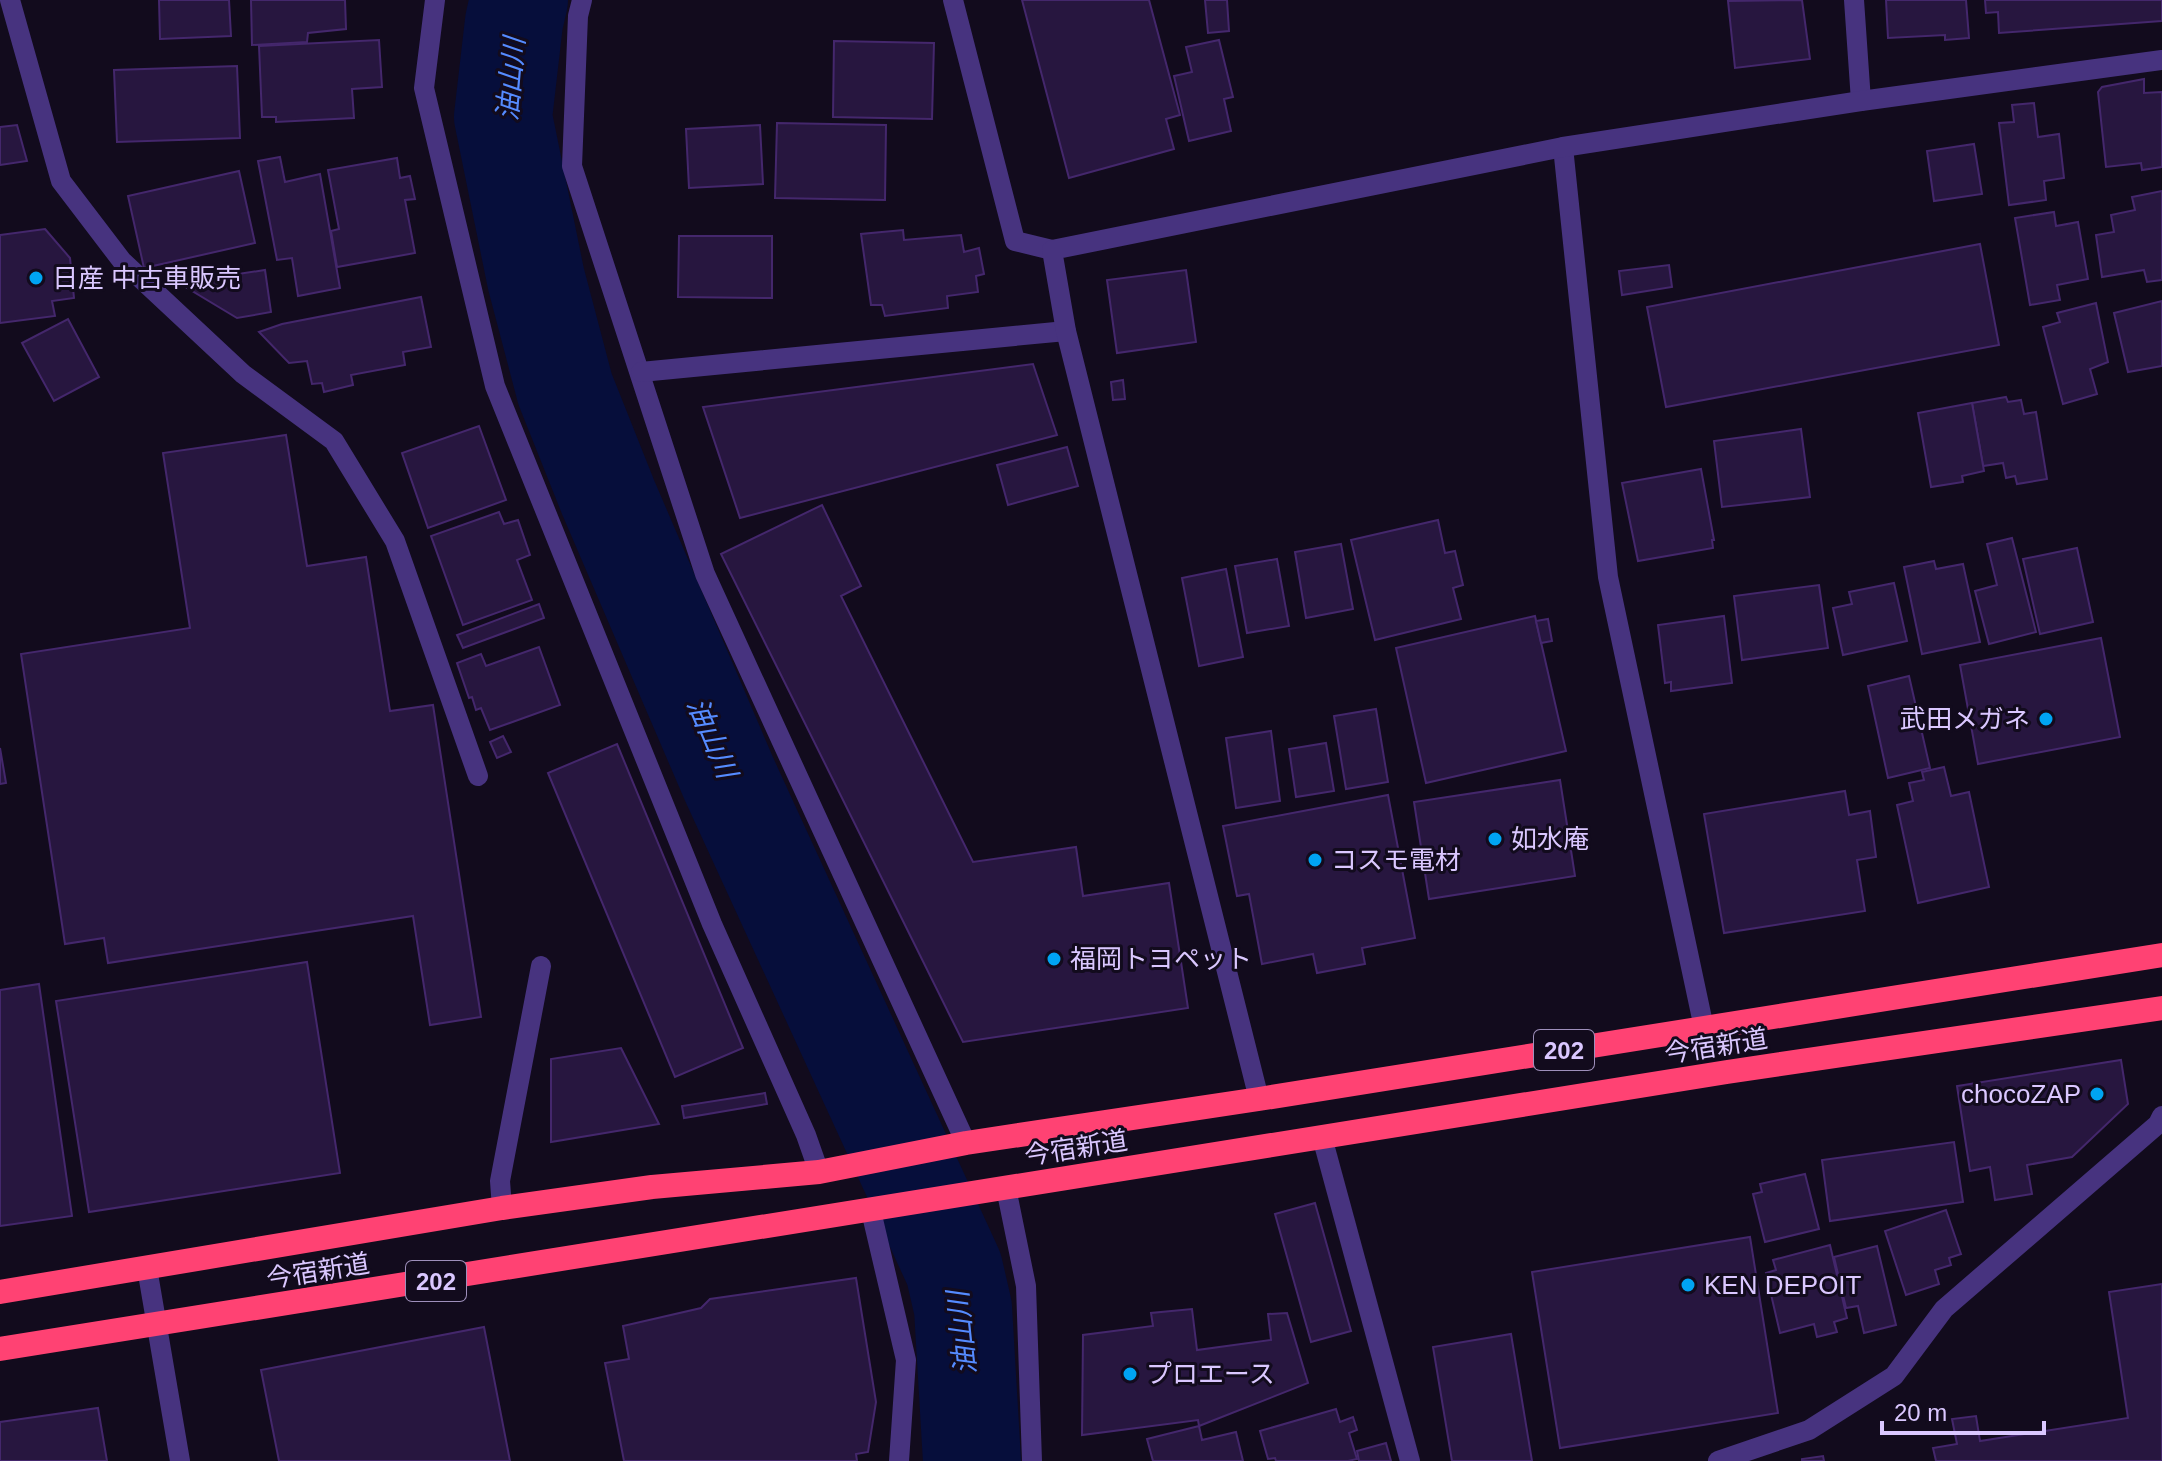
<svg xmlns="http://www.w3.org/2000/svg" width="2162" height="1461" font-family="Helvetica,'Noto Sans JP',sans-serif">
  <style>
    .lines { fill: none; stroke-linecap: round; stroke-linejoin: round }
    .river { stroke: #060e3b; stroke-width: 98 }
    .building { fill: #27163f; stroke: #44276c; stroke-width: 2 }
    .minor { stroke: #47337f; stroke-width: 20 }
    .highway { stroke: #ff4273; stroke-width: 24 }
    .poi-dot { fill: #00a4f2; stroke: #120b1d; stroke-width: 3 }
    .labels { text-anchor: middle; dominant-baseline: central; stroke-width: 6; stroke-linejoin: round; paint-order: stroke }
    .shield { fill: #120b1d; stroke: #9e8fbb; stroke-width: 2 }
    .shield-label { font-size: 24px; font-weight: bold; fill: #dac7ff }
    .poi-label { font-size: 26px; fill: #dac7ff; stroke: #120b1d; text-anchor: start }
    .street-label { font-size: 26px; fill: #dac7ff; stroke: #120b1d }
    .water-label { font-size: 28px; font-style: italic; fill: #558bff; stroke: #120b1d }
  </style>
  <rect width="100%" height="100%" fill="#120b1d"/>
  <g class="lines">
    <path class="river" d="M 519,0 L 514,22 L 503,117 L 536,279 L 565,389 L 608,497 L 729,779 L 954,1269 L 963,1308 L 972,1461"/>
  </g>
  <g class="building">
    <path d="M 159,0 L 229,0 L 231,36 L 160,39 Z"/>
    <path d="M 251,0 L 345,0 L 346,29 L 308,33 L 307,42 L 252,45 Z"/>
    <path d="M 1022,0 L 1149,0 L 1180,115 L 1166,119 L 1174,149 L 1069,178 Z"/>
    <path d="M 1205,0 L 1227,0 L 1229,31 L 1208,33 Z"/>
    <path d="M 1802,0 L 1810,59 L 1735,68 L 1728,1 Z"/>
    <path d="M 1886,0 L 1966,0 L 1969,38 L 1945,40 L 1945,35 L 1888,38 Z"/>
    <path d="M 1985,0 L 2162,0 L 2162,21 L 1999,33 L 1998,12 L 1986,13 Z"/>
    <path d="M 379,40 L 382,87 L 352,89 L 354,118 L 276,122 L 276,117 L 262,117 L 259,46 Z"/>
    <path d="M 1219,40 L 1233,97 L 1224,99 L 1231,131 L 1189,141 L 1174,76 L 1192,72 L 1186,47 Z"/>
    <path d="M 834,41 L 934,43 L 932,119 L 833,117 Z"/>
    <path d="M 237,66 L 240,138 L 117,142 L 114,70 Z"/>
    <path d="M 2144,79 L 2144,93 L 2162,92 L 2162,167 L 2142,170 L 2141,163 L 2106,167 L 2098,92 L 2102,87 Z"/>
    <path d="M 2034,103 L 2038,137 L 2059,134 L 2064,178 L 2044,181 L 2046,200 L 2009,205 L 1999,123 L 2014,122 L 2012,105 Z"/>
    <path d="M 777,123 L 886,125 L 885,200 L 775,198 Z"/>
    <path d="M 17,125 L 27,161 L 0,165 L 0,127 Z"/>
    <path d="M 760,125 L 763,184 L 689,188 L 686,129 Z"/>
    <path d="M 1974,144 L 1982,194 L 1934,201 L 1927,151 Z"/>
    <path d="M 280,157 L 285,182 L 320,174 L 340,288 L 298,296 L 292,258 L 277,260 L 258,161 Z"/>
    <path d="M 397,158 L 400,178 L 410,176 L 415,199 L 405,200 L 415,253 L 337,267 L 331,231 L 339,229 L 328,170 Z"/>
    <path d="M 239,171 L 255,243 L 144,268 L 128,196 Z"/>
    <path d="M 2162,191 L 2162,280 L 2147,282 L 2144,270 L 2102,277 L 2096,235 L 2114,232 L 2111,215 L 2135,210 L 2132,197 Z"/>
    <path d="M 2054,212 L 2056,226 L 2078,222 L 2088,279 L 2057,285 L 2060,300 L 2030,305 L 2015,218 Z"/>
    <path d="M 45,229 L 70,258 L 74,298 L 52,301 L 55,316 L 0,323 L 0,235 Z"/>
    <path d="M 903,230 L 904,240 L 961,235 L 964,252 L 979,248 L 984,274 L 976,276 L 978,292 L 947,296 L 948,308 L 885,316 L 882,305 L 871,305 L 861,234 Z"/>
    <path d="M 679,236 L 772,236 L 772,298 L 678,297 Z"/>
    <path d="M 1980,244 L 1999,345 L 1666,407 L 1647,307 Z"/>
    <path d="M 1669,265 L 1672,287 L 1622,295 L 1619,271 Z"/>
    <path d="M 265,270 L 271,312 L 237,318 L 179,283 Z"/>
    <path d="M 1186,270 L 1196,342 L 1117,353 L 1107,280 Z"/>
    <path d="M 421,297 L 431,347 L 403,352 L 405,365 L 351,375 L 353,385 L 324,392 L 322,383 L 312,384 L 307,361 L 289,363 L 259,332 L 282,324 Z"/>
    <path d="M 2162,301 L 2162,366 L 2128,372 L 2114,313 Z"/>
    <path d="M 2096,303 L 2108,362 L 2090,369 L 2097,394 L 2063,404 L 2043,327 L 2060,322 L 2057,313 Z"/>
    <path d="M 68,319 L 99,377 L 54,401 L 22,343 Z"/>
    <path d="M 1033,364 L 1057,435 L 740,518 L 703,407 Z"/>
    <path d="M 1123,380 L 1125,399 L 1113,400 L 1111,382 Z"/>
    <path d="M 2006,397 L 2008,402 L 2021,400 L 2024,414 L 2036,412 L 2047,479 L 2017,484 L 2015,476 L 2006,478 L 2003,463 L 1983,466 L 1972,403 Z"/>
    <path d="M 1972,403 L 1984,471 L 1962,476 L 1963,482 L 1931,487 L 1918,413 Z"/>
    <path d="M 479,426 L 506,500 L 428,528 L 402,453 Z"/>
    <path d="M 1801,429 L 1810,497 L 1722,507 L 1714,441 Z"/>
    <path d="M 286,435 L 307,566 L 366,557 L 390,711 L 433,705 L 481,1017 L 430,1025 L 413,916 L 108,963 L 104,938 L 65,944 L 21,654 L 190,628 L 163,453 Z"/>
    <path d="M 1067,447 L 1078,486 L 1008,505 L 997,465 Z"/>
    <path d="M 1701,469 L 1714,540 L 1712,540 L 1713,548 L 1638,561 L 1622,483 Z"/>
    <path d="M 822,505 L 861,586 L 841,596 L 973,862 L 1076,847 L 1083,896 L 1169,883 L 1188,1008 L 963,1042 L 721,554 Z"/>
    <path d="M 499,512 L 504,524 L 518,520 L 530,555 L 517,560 L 532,600 L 463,625 L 431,536 Z"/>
    <path d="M 1438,520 L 1445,553 L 1455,551 L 1463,585 L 1453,588 L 1461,619 L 1375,640 L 1351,540 Z"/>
    <path d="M 2012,538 L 2036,632 L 1989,644 L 1975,591 L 1997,585 L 1987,544 Z"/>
    <path d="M 1341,544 L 1353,609 L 1306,618 L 1295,552 Z"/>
    <path d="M 2077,548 L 2093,622 L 2040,634 L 2023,559 Z"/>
    <path d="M 1277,559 L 1289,626 L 1247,633 L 1235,566 Z"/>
    <path d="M 1934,561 L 1936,569 L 1963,564 L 1980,642 L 1922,654 L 1904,567 Z"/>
    <path d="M 1226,569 L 1243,657 L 1199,666 L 1182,578 Z"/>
    <path d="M 1894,583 L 1907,641 L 1843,655 L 1833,608 L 1852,604 L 1849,592 Z"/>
    <path d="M 1819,585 L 1828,648 L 1742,660 L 1734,596 Z"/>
    <path d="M 539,604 L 544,618 L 463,648 L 457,635 Z"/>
    <path d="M 1535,616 L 1566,751 L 1426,783 L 1396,648 Z"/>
    <path d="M 1724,616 L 1732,683 L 1671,691 L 1671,682 L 1665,683 L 1658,625 Z"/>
    <path d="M 1548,619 L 1552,641 L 1541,643 L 1536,621 Z"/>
    <path d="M 2101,638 L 2120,737 L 1978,764 L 1960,665 Z"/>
    <path d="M 539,647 L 560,705 L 490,730 L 481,708 L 476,710 L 472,697 L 469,698 L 457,663 L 481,654 L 486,666 Z"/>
    <path d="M 1909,676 L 1930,768 L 1888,778 L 1868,686 Z"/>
    <path d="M 1376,709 L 1388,782 L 1346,789 L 1334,716 Z"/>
    <path d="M 1271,731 L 1280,801 L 1236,808 L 1226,738 Z"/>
    <path d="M 503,736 L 511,752 L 497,758 L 490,742 Z"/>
    <path d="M 1326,743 L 1334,791 L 1296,797 L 1289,749 Z"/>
    <path d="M 617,744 L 743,1048 L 675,1077 L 548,773 Z"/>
    <path d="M 0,748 L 6,783 L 0,784 Z"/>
    <path d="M 1944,767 L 1951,796 L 1969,792 L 1989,887 L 1918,903 L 1897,805 L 1913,801 L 1909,783 L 1924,780 L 1922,772 Z"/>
    <path d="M 1560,780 L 1575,876 L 1429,899 L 1414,802 Z"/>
    <path d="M 1845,791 L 1849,815 L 1870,811 L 1876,857 L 1857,860 L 1865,911 L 1724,933 L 1704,814 Z"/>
    <path d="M 1388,795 L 1415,938 L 1362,948 L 1365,964 L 1317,973 L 1313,954 L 1262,964 L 1249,894 L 1237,896 L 1223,826 Z"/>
    <path d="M 307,962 L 340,1173 L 89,1212 L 56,1001 Z"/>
    <path d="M 39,984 L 72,1216 L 0,1226 L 0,990 Z"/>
    <path d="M 621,1048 L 659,1124 L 551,1142 L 551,1059 Z"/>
    <path d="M 2121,1060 L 2128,1104 L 2072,1157 L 2027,1165 L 2032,1194 L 1995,1200 L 1990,1167 L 1970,1171 L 1957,1086 Z"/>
    <path d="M 765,1093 L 767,1104 L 684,1118 L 682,1106 Z"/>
    <path d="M 1954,1142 L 1963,1202 L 1830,1221 L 1822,1160 Z"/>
    <path d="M 1805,1174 L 1819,1229 L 1765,1242 L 1753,1194 L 1762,1192 L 1760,1184 Z"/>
    <path d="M 1315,1203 L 1351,1331 L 1311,1342 L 1275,1214 Z"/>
    <path d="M 1946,1210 L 1961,1254 L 1949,1258 L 1951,1265 L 1935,1270 L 1939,1284 L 1906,1295 L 1885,1231 Z"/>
    <path d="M 1750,1237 L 1778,1413 L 1560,1448 L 1532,1272 Z"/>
    <path d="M 1830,1245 L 1847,1318 L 1834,1322 L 1837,1332 L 1817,1337 L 1814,1324 L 1780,1333 L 1766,1273 L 1776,1270 L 1773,1260 Z"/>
    <path d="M 1877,1246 L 1896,1325 L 1864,1333 L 1858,1306 L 1846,1308 L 1834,1257 Z"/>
    <path d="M 856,1278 L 876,1402 L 868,1452 L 856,1454 L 857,1461 L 624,1461 L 605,1363 L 629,1359 L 623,1326 L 701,1308 L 710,1299 Z"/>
    <path d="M 2162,1284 L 2162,1461 L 1936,1461 L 1933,1448 L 1957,1444 L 1952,1419 L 1976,1416 L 1980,1441 L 2128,1418 L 2109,1292 Z"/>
    <path d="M 1192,1309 L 1197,1350 L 1271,1340 L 1268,1314 L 1287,1313 L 1308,1383 L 1199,1426 L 1198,1420 L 1082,1435 L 1083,1335 L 1153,1326 L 1151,1313 Z"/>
    <path d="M 484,1327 L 510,1461 L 279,1461 L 261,1370 Z"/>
    <path d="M 1511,1334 L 1532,1461 L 1452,1461 L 1433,1347 Z"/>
    <path d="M 98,1408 L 107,1461 L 0,1461 L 0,1422 Z"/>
    <path d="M 1336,1409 L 1340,1422 L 1353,1417 L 1357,1430 L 1349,1433 L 1357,1459 L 1348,1461 L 1276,1461 L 1275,1458 L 1268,1459 L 1260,1431 Z"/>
    <path d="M 1199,1426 L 1202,1440 L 1236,1432 L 1243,1461 L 1153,1461 L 1147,1439 Z"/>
    <path d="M 1386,1443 L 1391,1461 L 1359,1461 L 1357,1451 Z"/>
    <path d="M 1823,1456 L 1824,1461 L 1802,1461 L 1802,1459 Z"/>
  </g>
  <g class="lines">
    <g class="minor">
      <path d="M 10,0 L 61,181 L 122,261 L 243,374 L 334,441 L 395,541 L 478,776"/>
      <path d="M 435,0 L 424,88 L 495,386 L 712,924 L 806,1135 L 819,1172"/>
      <path d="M 582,0 L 578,16 L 572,166 L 705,574 L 966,1143"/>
      <path d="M 953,0 L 1015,241 L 1052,250"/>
      <path d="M 1854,0 L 1861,101"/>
      <path d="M 1563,147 L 1608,577 L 1704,1028"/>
      <path d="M 641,372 L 1066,331"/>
      <path d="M 1259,1099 L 1066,331 L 1052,250 L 1563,147 L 1861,101 L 2162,60"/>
      <path d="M 1322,1137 L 1410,1461"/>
      <path d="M 1006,1188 L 1026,1286 L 1032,1461"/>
      <path d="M 502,1208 L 500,1181 L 541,966"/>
      <path d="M 871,1211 L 906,1360 L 899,1461"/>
      <path d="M 147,1268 L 180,1461"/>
      <path d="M 1718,1461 L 1809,1430 L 1894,1376 L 1944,1309 L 2158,1124 L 2162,1116"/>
    </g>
    <g class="highway">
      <path d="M 0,1292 L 502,1208 L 652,1187 L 819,1172 L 966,1143 L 1259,1099 L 2162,955"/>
      <path d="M 0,1349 L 1727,1072 L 2162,1008"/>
    </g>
  </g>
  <g class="poi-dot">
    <circle cx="36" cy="278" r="8"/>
    <circle cx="2046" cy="719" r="8"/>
    <circle cx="1495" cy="839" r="8"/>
    <circle cx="1315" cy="860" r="8"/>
    <circle cx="1054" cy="959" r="8"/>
    <circle cx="2097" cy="1094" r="8"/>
    <circle cx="1688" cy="1285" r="8"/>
    <circle cx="1130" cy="1374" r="8"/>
  </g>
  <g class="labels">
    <g class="shield">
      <rect x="1534" y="1030" width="60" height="40" rx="6"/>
      <rect x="406" y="1261" width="60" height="40" rx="6"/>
    </g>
    <g class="shield-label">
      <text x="1564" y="1050">202</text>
      <text x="436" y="1281">202</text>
    </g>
    <g class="poi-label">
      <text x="52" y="278">日産 中古車販売</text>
      <text x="2030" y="719" text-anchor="end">武田メガネ</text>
      <text x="1511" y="839">如水庵</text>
      <text x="1331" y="860">コスモ電材</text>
      <text x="1070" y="959">福岡トヨペット</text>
      <text x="2081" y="1094" text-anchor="end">chocoZAP</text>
      <text x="1704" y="1285">KEN DEPOIT</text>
      <text x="1146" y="1374">プロエース</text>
    </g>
    <g class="street-label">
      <text transform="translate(1716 1046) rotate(-9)">今宿新道</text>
      <text transform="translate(1076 1148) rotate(-9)">今宿新道</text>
      <text transform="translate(318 1271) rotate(-9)">今宿新道</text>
    </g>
    <g class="water-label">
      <text transform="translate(511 79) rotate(-85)">油山川</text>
      <text transform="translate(712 738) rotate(67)">油山川</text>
      <text transform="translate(962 1333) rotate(-96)">油山川</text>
    </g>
  </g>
  <path d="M1882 1421v12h162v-12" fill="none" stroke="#dac7ff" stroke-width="4"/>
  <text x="1894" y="1421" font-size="24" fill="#dac7ff" stroke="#120b1d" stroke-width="6" paint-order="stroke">20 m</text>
</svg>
